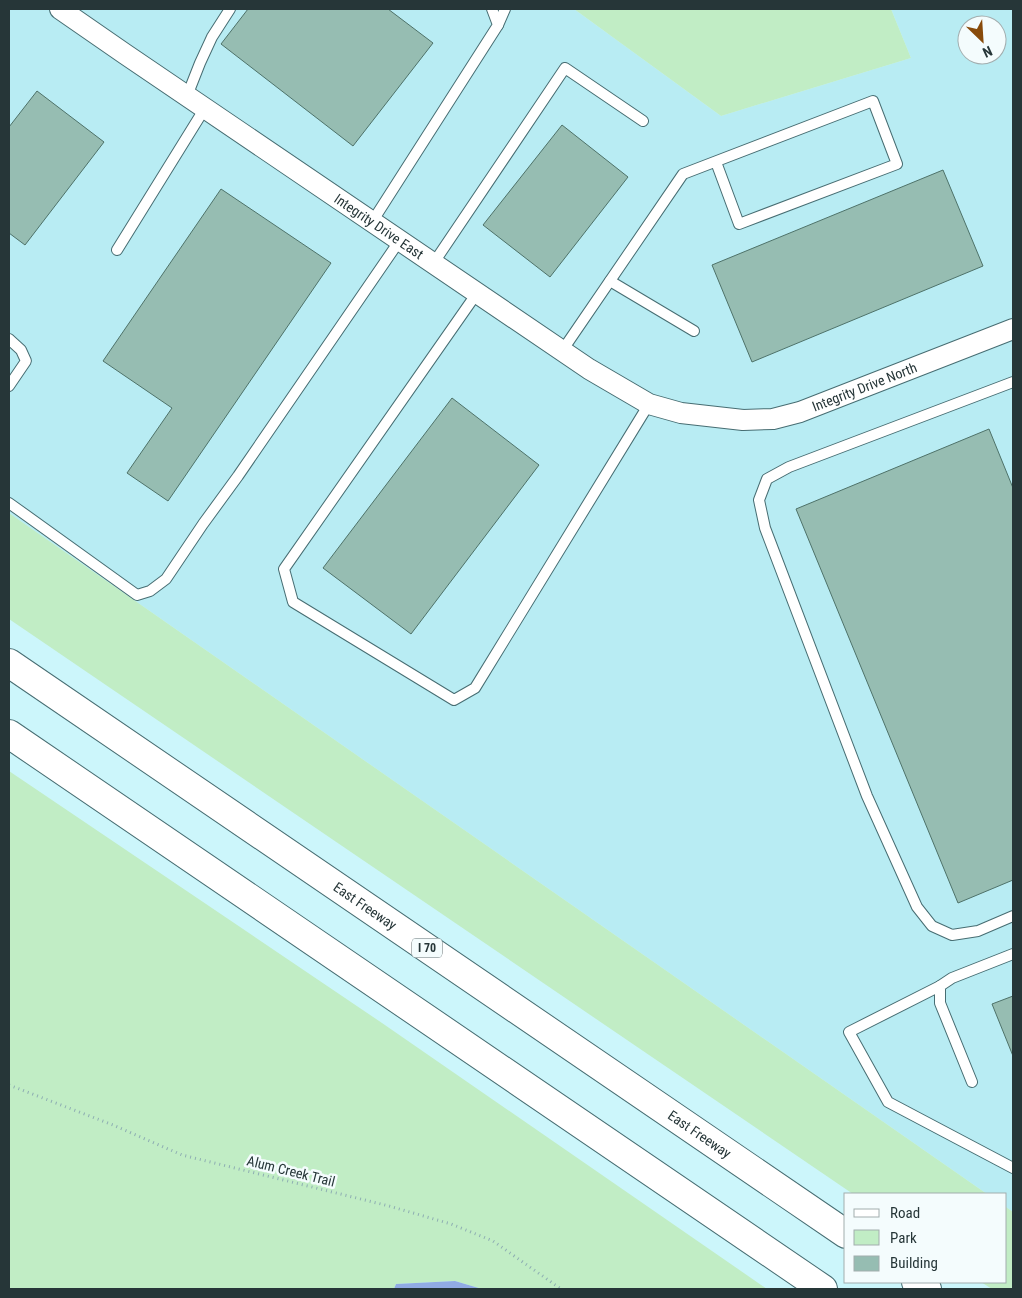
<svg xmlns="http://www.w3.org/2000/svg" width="1022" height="1298" font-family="'Roboto Condensed',sans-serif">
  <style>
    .built { fill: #b8ecf3; fill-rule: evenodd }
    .green { fill: #c1edc5 }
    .water { fill: #91abe4 }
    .building { fill: #96bdb2; stroke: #4e7269 }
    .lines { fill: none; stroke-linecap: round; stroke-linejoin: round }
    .service-casing { stroke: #476d72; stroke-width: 12 }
    .minor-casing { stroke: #476d72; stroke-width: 22 }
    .motorway-casing { stroke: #476d72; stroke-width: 30 }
    .path { stroke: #8eaeb2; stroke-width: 3; stroke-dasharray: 1 4; stroke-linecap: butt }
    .service { stroke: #fff; stroke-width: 10 }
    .minor { stroke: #fff; stroke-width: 20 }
    .motorway { stroke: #fff; stroke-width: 28 }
    .labels { text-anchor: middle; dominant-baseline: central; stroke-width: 5; stroke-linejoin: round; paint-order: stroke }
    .shield { fill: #f4fcfd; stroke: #647173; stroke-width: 1 }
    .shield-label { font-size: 12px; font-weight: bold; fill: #263638 }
    .street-label { font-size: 14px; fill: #263638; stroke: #f4fcfd }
  </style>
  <rect width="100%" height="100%" fill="#ccf6fb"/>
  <path class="built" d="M 9,9 L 574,9 L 721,116 L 911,58 L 891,9 L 1013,9 L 1013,1212 L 1006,1207 L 1006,1194 L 987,1194 L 9,513 ZM 967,25 L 997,25 L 997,55 L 967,55 Z"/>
  <g class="green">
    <path d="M 574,9 L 891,9 L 911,58 L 721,116 Z"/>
    <path d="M 9,513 L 987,1194 L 853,1194 L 9,619 Z"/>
    <path d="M 9,771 L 382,1023 L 767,1289 L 482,1289 L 455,1281 L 396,1284 L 394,1289 L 9,1289 Z"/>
    <path d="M 1006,1207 L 1013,1212 L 1013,1289 L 992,1289 L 981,1282 L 1006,1282 Z"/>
  </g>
  <path class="water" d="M 455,1281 L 482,1289 L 394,1289 L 396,1284 Z"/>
  <g class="building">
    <path d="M 248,9 L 388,9 L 433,43 L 353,146 L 221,44 Z"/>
    <path d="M 37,91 L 104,142 L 25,245 L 9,233 L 9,127 Z"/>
    <path d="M 562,125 L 628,177 L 550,277 L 483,225 Z"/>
    <path d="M 943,170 L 983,266 L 752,362 L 712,265 Z"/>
    <path d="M 221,189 L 331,263 L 168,501 L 127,473 L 172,408 L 103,361 Z"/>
    <path d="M 452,398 L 539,465 L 411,634 L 323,568 Z"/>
    <path d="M 989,429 L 1013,488 L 1013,880 L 958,903 L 796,509 Z"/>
    <path d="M 1013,996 L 1013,1056 L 992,1004 Z"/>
  </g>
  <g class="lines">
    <defs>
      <g id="service">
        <path d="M 498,25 L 505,9"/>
        <path d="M 187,96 L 200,63 L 212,37 L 230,9"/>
        <path d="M 372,222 L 498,25 L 492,9"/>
        <path d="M 117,250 L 205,108"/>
        <path d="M 433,264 L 565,68 L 643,121"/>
        <path d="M 610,281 L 694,331"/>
        <path d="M 477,293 L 284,569 L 293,602 L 454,700 L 475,688 L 649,404"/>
        <path d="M 9,339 L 21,350 L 26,361 L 9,386"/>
        <path d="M 562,351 L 683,174 L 873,101 L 897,164 L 739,224 L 716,162"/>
        <path d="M 1013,382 L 789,467 L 767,479 L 759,500 L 765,528 L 867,796 L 917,907 L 932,926 L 952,935 L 978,931 L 1013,916"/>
        <path d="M 9,503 L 137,595 L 150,591 L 166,579 L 203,524 L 238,476 L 400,240"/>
        <path d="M 940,986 L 849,1032 L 888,1102 L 1013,1168"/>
        <path d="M 972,1082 L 940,1003 L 940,986 L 952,978 L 1013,954"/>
      </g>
      <g id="minor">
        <path id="s1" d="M 60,9 L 125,54 L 589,369 L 649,404 L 681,413 L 743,420 L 773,419 L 800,412 L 1013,329"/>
      </g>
      <g id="motorway">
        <path id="s2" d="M 9,663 L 846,1234"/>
        <path d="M 9,734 L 823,1289"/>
        <path d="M 916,1282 L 927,1289"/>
      </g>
    </defs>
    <use href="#service" class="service-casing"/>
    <use href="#minor" class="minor-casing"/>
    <use href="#motorway" class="motorway-casing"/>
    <path class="path" d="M 9,1085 L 113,1125 L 182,1155 L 389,1206 L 451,1224 L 493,1241 L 561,1289"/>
    <use href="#service" class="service"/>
    <use href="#minor" class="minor"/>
    <use href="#motorway" class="motorway"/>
  </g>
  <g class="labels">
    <rect class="shield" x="412" y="938.5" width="30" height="19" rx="4"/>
    <g class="shield-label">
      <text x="427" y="948">I 70</text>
    </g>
    <g class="street-label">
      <text stroke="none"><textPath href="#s1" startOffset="386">Integrity Drive East</textPath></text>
      <text stroke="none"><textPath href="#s1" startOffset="932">Integrity Drive North</textPath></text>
      <text stroke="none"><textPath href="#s2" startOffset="431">East Freeway</textPath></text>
      <text stroke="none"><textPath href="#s2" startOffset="836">East Freeway</textPath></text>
      <text transform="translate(291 1171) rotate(14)">Alum Creek Trail</text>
    </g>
  </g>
  <rect width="1022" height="1298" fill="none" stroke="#263638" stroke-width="20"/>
  <rect x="844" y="1193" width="162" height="90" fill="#f4fcfd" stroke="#a2adae"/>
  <rect x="854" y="1209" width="25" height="8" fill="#ffffff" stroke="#a2adae"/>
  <text x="890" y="1218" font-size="15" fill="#263638">Road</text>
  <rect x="854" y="1230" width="25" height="15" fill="#c1edc5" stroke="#a2adae"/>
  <text x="890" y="1243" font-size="15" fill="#263638">Park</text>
  <rect x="854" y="1256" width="25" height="15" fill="#96bdb2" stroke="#a2adae"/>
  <text x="890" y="1268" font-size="15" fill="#263638">Building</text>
  <g transform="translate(982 40) rotate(155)"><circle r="24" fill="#f4fcfd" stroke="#a2adae"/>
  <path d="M0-4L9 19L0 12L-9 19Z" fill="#884b0b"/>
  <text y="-8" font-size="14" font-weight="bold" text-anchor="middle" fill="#263638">N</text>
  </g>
</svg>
